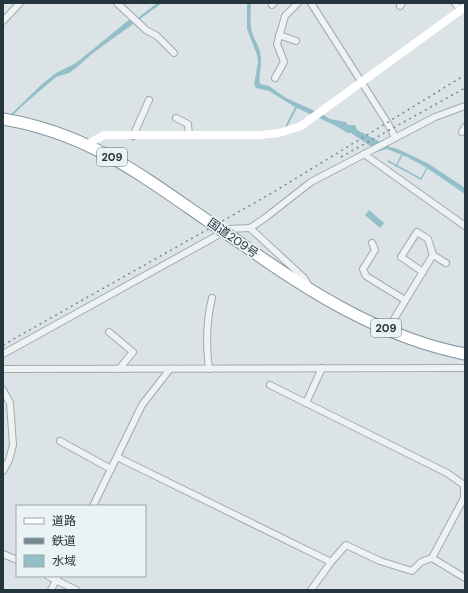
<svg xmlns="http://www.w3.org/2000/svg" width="468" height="593" font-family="'DM Sans','Noto Sans JP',sans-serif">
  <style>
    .water { fill: #93bfc9 }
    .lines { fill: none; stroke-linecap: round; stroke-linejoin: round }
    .stream { stroke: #93bfc9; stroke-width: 1.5 }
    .street-casing { stroke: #a0abb0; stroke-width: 8 }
    .highway-casing { stroke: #82969e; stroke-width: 13 }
    .street { stroke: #eef2f5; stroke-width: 6 }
    .secondary { stroke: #fff; stroke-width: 8 }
    .highway { stroke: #fff; stroke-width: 11 }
    .rail { stroke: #748890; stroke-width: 1.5; stroke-dasharray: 2 4; stroke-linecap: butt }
    .highway-bridge-casing { stroke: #82969e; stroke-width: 13; stroke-linecap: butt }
    .highway-bridge { stroke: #fff; stroke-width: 11 }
    .labels { text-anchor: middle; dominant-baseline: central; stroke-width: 3.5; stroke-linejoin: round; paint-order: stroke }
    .shield { fill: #eaf2f4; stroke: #5f6e74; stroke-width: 1 }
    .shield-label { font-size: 11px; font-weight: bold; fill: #24353d }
    .street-label { font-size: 12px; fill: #24353d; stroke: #eaf2f4 }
  </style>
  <rect width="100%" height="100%" fill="#dbe3e6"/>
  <g class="water">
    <path d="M 157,3 L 162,3 L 93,53 L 76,68 L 69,73 L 56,77 L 21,107 L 13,115 L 8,123 L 3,127 L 3,122 L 41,85 L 56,73 L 76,63 L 130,19 L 134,21 Z"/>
    <path d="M 247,3 L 251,3 C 251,14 249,24 253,35 C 255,41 259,46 260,52 C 263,64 258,74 260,84 L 269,86 L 286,98 L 322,114 L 330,119 L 346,122 L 348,125 L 355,125 L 357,130 L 390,147 L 398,149 L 429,164 L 465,188 L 465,194 L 427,168 L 407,157 L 387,149 L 376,152 L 375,149 L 351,133 L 348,133 L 334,125 L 297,108 L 287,127 L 285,127 L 295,107 L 269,91 L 256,88 L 254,85 L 258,62 L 257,55 L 247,29 Z"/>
    <path d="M 369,210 L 384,223 L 380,228 L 365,215 Z"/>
  </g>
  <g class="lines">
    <g class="stream">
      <path d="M 388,161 L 421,179 L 427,168"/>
      <path d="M 396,166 L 402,155"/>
    </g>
    <defs>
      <g id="street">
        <path d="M 117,3 L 146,30 L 157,36 L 174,53"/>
        <path d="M 311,3 L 387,122 L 395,137"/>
        <path d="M 455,3 L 460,10"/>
        <path d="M 272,5 L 274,3"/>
        <path d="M 400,6 L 402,3"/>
        <path d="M 3,21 L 20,3"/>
        <path d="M 279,35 L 296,41"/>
        <path d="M 275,78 L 284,62 L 277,44 L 285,16 L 298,3"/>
        <path d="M 176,118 L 188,124 L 189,135"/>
        <path d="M 462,132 L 465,127"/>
        <path d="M 133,136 L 149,100"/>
        <path d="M 364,154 L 465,226"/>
        <path d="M 250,228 L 304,278 L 309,286"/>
        <path d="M 372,243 L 375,250 L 363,269 L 366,276 L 405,300"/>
        <path d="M 423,272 L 401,257 L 417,232 L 428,239 L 433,255"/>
        <path d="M 388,329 L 433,255 L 446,263"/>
        <path d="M 109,332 L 133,352 L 119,369"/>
        <path d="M 3,354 L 229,229 L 250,228 L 265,218 L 311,182 L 435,117 L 465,106"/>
        <path d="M 3,369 L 465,368"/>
        <path d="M 209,369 C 206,345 206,322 212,298"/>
        <path d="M 270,385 L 447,473 L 464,485 L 464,498 L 432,558 L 421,562 L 412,571 L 380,561 L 346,545 L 331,562 L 311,590"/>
        <path d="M 3,390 L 10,403 L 13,445 L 9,460 L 3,471"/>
        <path d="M 306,403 L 322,368"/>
        <path d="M 60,441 L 111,469"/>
        <path d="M 117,457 L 331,562"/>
        <path d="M 93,506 L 142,405 L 170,369"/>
        <path d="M 3,554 L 17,560"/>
        <path d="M 432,558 L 465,578"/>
        <path d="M 48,576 L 76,590"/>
        <path d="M 51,590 L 58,576"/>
      </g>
      <g id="highway">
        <path d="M 3,119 C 87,133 140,174 208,221"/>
        <path d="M 242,244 C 309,292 383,338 465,354"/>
      </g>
    </defs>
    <use href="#street" class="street-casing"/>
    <use href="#highway" class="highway-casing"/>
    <use href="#street" class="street"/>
    <path class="secondary" d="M 88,144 L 104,135 L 260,135 L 279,133 L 301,126 L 465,7"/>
    <use href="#highway" class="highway"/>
    <g class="rail">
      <path d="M 341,157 L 465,88"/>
      <path d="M 3,345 L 272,193 L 465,75"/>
    </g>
    <defs>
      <path id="highway-bridge" d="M 208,221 L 242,244"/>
    </defs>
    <use href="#highway-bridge" class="highway-bridge-casing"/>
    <use href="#highway-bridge" class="highway-bridge"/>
  </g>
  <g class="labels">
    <g class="shield">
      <rect x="97" y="148" width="30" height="18" rx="3"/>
      <rect x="371" y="319" width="30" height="18" rx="3"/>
    </g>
    <g class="shield-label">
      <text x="112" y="157">209</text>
      <text x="386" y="328">209</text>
    </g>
    <g class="street-label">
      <text transform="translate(233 238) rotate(35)">国道209号</text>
    </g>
  </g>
  <rect width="468" height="593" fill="none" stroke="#24353d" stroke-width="8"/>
  <rect x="16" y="505" width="130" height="72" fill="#eaf2f4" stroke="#9ba6ab"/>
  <rect x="24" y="518" width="20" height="6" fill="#ffffff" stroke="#9ba6ab"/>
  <text x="52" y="525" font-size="12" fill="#24353d">道路</text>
  <rect x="24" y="538" width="20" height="6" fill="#748890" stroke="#9ba6ab"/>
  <text x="52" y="545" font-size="12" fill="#24353d">鉄道</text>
  <rect x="24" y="555" width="20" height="12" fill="#93bfc9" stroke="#9ba6ab"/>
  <text x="52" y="565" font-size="12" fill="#24353d">水域</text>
</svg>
